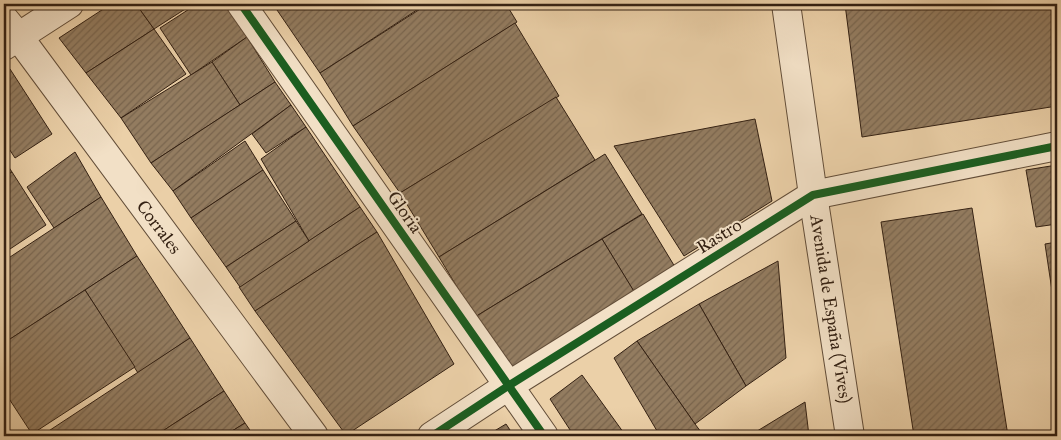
<svg xmlns="http://www.w3.org/2000/svg" width="1061" height="440" font-family="'IM FELL Great Primer',serif">
  <style>
    .building { fill: url(#building-hatch); stroke: #342113 }
    .lines { fill: none; stroke-linecap: round; stroke-linejoin: round }
    .minor-casing { stroke: #624d38; stroke-width: 30 }
    .tertiary-casing { stroke: #624d38; stroke-width: 30 }
    .minor { stroke: #f2e0c6; stroke-width: 28 }
    .tertiary { stroke: #f2e0c6; stroke-width: 28 }
    .cycleway-casing { stroke: #f2e0c6; stroke-width: 11 }
    .cycleway { stroke: #1b5e20; stroke-width: 8 }
    .labels { text-anchor: middle; dominant-baseline: central; stroke-width: 4; stroke-linejoin: round; paint-order: stroke }
    .street-label { font-size: 18px; fill: #342113; stroke: #f2e0c6 }
  </style>
  <defs>
    <pattern id="building-hatch" width="6" height="6" patternUnits="userSpaceOnUse" patternTransform="scale(1.25)"><rect width="6" height="6" fill="#937c60"/><path d="M-1 1l2-2M0 6l6-6M5 7l2-2" fill="none" stroke="#79654e"/></pattern>
  </defs>
  <rect width="100%" height="100%" fill="#ebd0a8"/>
  <filter id="stains"><feTurbulence type="fractalNoise" baseFrequency=".004" numOctaves="4"/><feColorMatrix values="0 0 0 0 .2 0 0 0 0 .09 0 0 0 0 .02 0 0 0 .5 -.17"/></filter>
  <radialGradient id="worn" r=".72"><stop offset=".6" stop-color="#630" stop-opacity="0"/><stop offset="1" stop-color="#630" stop-opacity=".3"/></radialGradient>
  <g class="building">
    <path d="M 111,4 L 136,4 L 154,29 L 86,73 L 59,38 Z"/>
    <path d="M 136,4 L 193,4 L 154,29 Z"/>
    <path d="M 197,4 L 226,4 L 247,37 L 191,75 L 160,28 Z"/>
    <path d="M 274,4 L 286,4 L 277,10 Z"/>
    <path d="M 286,4 L 421,4 L 423,6 L 320,73 L 277,10 Z"/>
    <path d="M 428,4 L 506,4 L 517,22 L 353,126 L 320,73 Z"/>
    <path d="M 845,4 L 1057,4 L 1057,106 L 862,137 Z"/>
    <path d="M 515,23 L 559,96 L 400,193 L 353,126 Z"/>
    <path d="M 154,29 L 186,74 L 121,118 L 86,73 Z"/>
    <path d="M 247,37 L 275,82 L 240,105 L 212,62 Z"/>
    <path d="M 212,62 L 240,105 L 151,163 L 121,118 Z"/>
    <path d="M 10,69 L 52,134 L 15,158 L 4,141 L 4,73 Z"/>
    <path d="M 275,82 L 291,105 L 173,191 L 151,163 Z"/>
    <path d="M 556,97 L 595,160 L 439,257 L 400,193 Z"/>
    <path d="M 291,105 L 306,127 L 266,153 L 252,134 Z"/>
    <path d="M 755,119 L 772,201 L 684,256 L 614,146 Z"/>
    <path d="M 306,127 L 360,207 L 309,241 L 261,159 Z"/>
    <path d="M 245,141 L 263,170 L 191,218 L 173,191 Z"/>
    <path d="M 75,152 L 101,197 L 54,228 L 27,187 Z"/>
    <path d="M 605,154 L 642,214 L 475,317 L 439,257 Z"/>
    <path d="M 4,160 L 12,172 L 4,177 Z"/>
    <path d="M 1057,165 L 1057,224 L 1036,227 L 1026,170 Z"/>
    <path d="M 263,170 L 296,221 L 226,267 L 191,218 Z"/>
    <path d="M 12,172 L 46,225 L 4,253 L 4,177 Z"/>
    <path d="M 101,197 L 137,256 L 4,343 L 4,261 Z"/>
    <path d="M 360,207 L 377,232 L 255,311 L 239,287 Z"/>
    <path d="M 972,208 L 1008,436 L 914,436 L 881,222 Z"/>
    <path d="M 643,214 L 675,267 L 634,292 L 602,239 Z"/>
    <path d="M 296,221 L 309,241 L 240,287 L 226,267 Z"/>
    <path d="M 377,232 L 454,364 L 346,435 L 255,311 Z"/>
    <path d="M 602,239 L 635,293 L 509,371 L 475,317 Z"/>
    <path d="M 1057,242 L 1057,324 L 1045,244 Z"/>
    <path d="M 137,256 L 190,338 L 138,373 L 85,290 Z"/>
    <path d="M 778,261 L 786,358 L 746,386 L 699,304 Z"/>
    <path d="M 85,290 L 135,367 L 32,434 L 4,391 L 4,343 Z"/>
    <path d="M 699,304 L 746,386 L 695,424 L 637,341 Z"/>
    <path d="M 190,338 L 224,391 L 155,436 L 41,436 Z"/>
    <path d="M 637,341 L 695,424 L 704,436 L 660,436 L 614,358 Z"/>
    <path d="M 582,375 L 626,436 L 574,436 L 550,399 Z"/>
    <path d="M 224,391 L 245,423 L 224,436 L 155,436 Z"/>
    <path d="M 805,402 L 809,436 L 749,436 Z"/>
    <path d="M 245,423 L 254,436 L 224,436 Z"/>
    <path d="M 506,424 L 514,436 L 486,436 Z"/>
  </g>
  <g class="lines">
    <defs>
      <g id="minor">
        <path d="M 241,4 L 544,436"/>
        <path d="M 4,19 L 18,36 L 314,436"/>
        <path d="M 4,46 L 69,4"/>
        <path d="M 432,436 L 508,386 L 813,195 L 1057,146"/>
      </g>
      <path id="tertiary" d="M 786,4 L 813,195 L 850,436"/>
    </defs>
    <use href="#minor" class="minor-casing"/>
    <use href="#tertiary" class="tertiary-casing"/>
    <use href="#minor" class="minor"/>
    <use href="#tertiary" class="tertiary"/>
    <defs>
      <g id="cycleway">
        <path d="M 241,4 L 544,436"/>
        <path d="M 432,436 L 508,386 L 813,195 L 1057,146"/>
      </g>
    </defs>
    <use href="#cycleway" class="cycleway-casing"/>
    <use href="#cycleway" class="cycleway"/>
  </g>
  <g class="labels">
    <g class="street-label">
      <text transform="translate(405 212) rotate(55)">Gloria</text>
      <text transform="translate(159 227) rotate(53)">Corrales</text>
      <text transform="translate(719 236) rotate(-32)">Rastro</text>
      <text transform="translate(831 309) rotate(81)">Avenida de España (Vives)</text>
    </g>
  </g>
  <rect width="1061" height="440" fill="none" stroke="#ebd0a8" stroke-width="20"/>
  <rect x="5" y="5" width="1051" height="430" fill="none" stroke="#342113" stroke-width="2.5"/>
  <rect x="10" y="10" width="1041" height="420" fill="none" stroke="#342113"/>
  <rect width="100%" height="100%" filter="url(#stains)"/>
  <rect width="100%" height="100%" fill="url(#worn)"/>
</svg>
